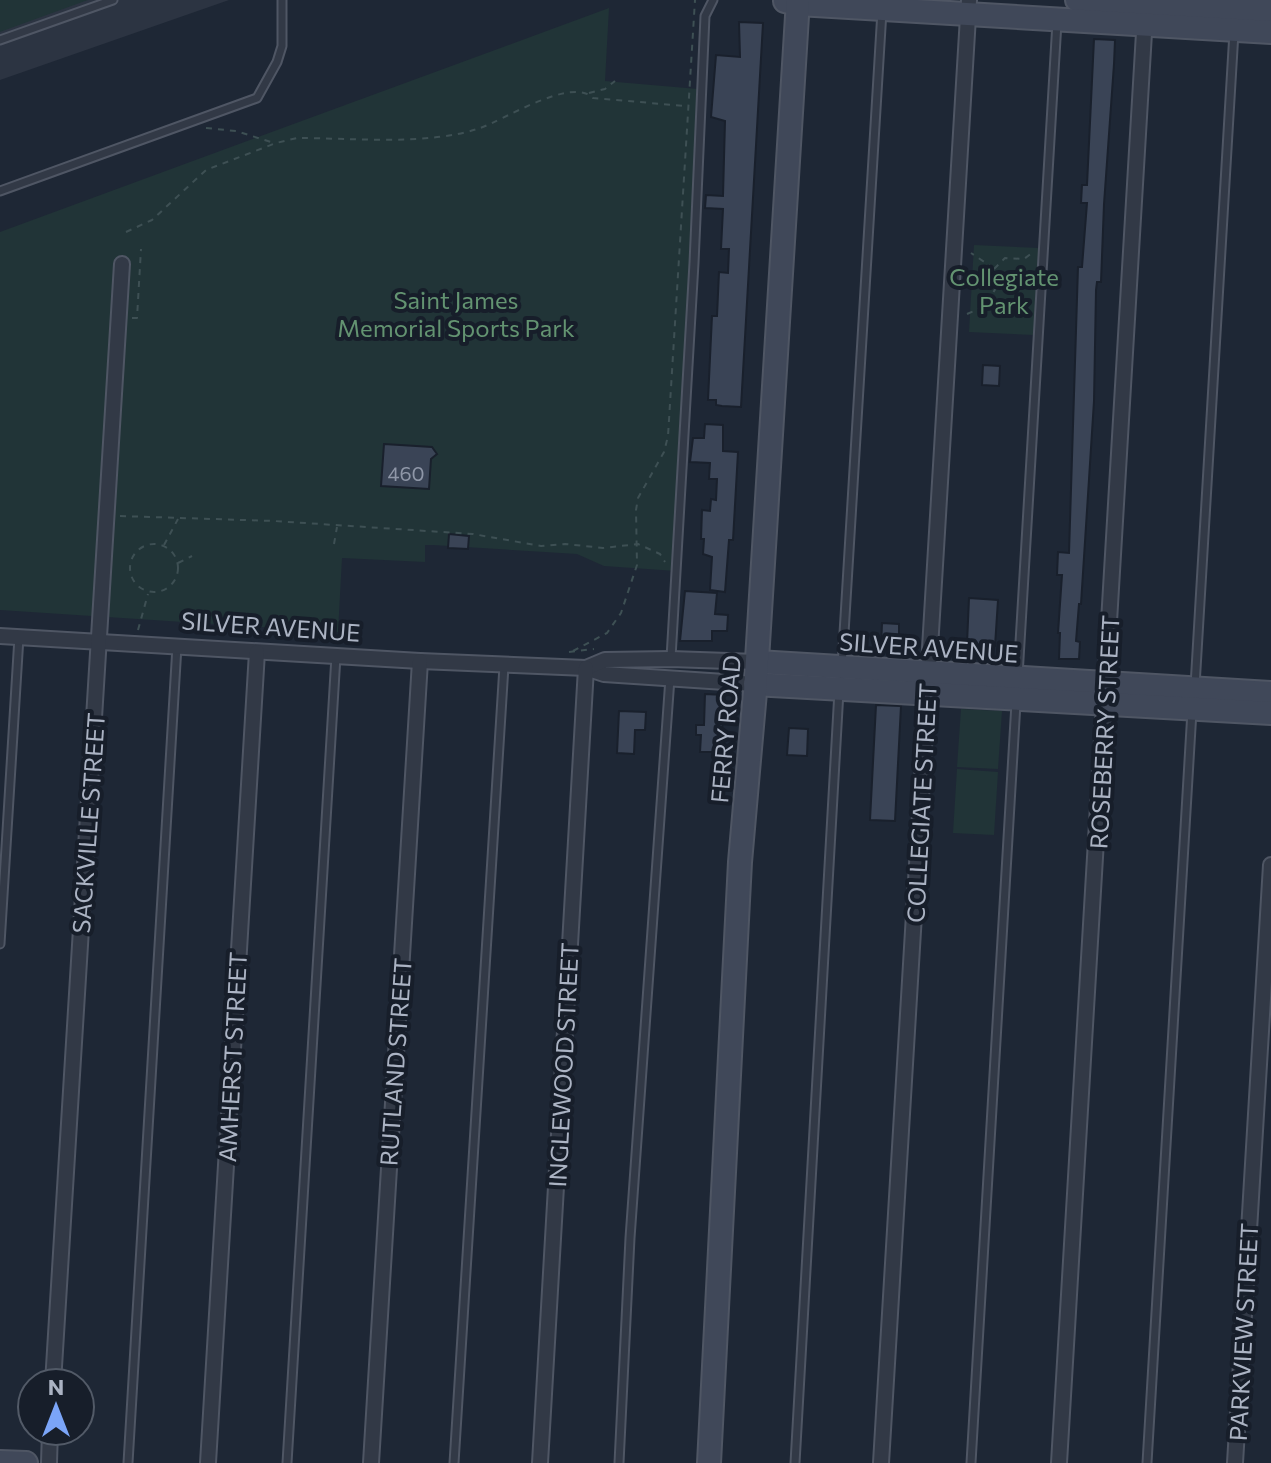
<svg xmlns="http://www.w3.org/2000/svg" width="1271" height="1463" font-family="Commissioner,sans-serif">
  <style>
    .airport { fill: #2c3442 }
    .green { fill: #213437 }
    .building { fill: #3a4456; stroke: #19202c; stroke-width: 2 }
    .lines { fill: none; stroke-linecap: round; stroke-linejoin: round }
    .lane-casing { stroke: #4f5664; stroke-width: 11 }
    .street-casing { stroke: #4f5664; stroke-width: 18 }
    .secondary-casing { stroke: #4f5664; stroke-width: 26 }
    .path { stroke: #3e5054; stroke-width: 2; stroke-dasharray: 6 6; stroke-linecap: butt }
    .lane { stroke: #323946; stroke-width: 7 }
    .street { stroke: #323946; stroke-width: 14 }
    .secondary { stroke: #404859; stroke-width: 22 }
    .labels { text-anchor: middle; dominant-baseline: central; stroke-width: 8; stroke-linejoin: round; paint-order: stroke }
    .number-label { font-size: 20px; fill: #8f97a8 }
    .park-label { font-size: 24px; fill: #639371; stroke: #171e2a }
    .street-label { font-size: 24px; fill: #abb3c3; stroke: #171e2a }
  </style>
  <rect width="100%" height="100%" fill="#1e2735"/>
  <path class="airport" d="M 0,0 L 229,0 L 0,80 Z"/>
  <g class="green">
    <path d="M 0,0 L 88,0 L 0,32 Z"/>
    <path d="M 609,8 L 605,81 L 698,89 L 702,92 L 676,571 L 604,566 L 577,554 L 433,545 L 425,545 L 425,562 L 342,558 L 338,632 L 0,610 L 0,232 Z"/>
    <path d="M 974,245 L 1039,248 L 1034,335 L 969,332 Z"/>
    <path d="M 961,709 L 1002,711 L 998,769 L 957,767 Z"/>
    <path d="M 957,769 L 998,772 L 994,835 L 953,833 Z"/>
  </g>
  <g class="building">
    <path d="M 739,22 L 763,23 L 741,407 L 722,406 L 716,405 L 716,400 L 708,400 L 712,316 L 717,316 L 719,272 L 728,273 L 729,249 L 721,249 L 723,209 L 705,208 L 706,195 L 723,196 L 725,121 L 711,117 L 716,55 L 740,57 Z"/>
    <path d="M 1094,39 L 1115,40 L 1114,64 L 1104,204 L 1101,282 L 1097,282 L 1096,290 L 1094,401 L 1081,604 L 1079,604 L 1076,641 L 1080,642 L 1079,659 L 1059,659 L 1060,633 L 1058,633 L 1062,575 L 1057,575 L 1058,552 L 1069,553 L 1078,267 L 1082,267 L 1087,203 L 1081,203 L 1082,185 L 1087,185 Z"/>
    <path d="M 983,365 L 1000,366 L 999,386 L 982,385 Z"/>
    <path d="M 705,424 L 723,425 L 723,451 L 738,452 L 733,540 L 729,540 L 725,592 L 710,590 L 712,557 L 703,554 L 704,539 L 701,539 L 702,510 L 710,511 L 711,499 L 716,500 L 717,479 L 709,479 L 710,463 L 690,462 L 693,438 L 704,438 Z"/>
    <path d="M 384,444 L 432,447 L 437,454 L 431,459 L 429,489 L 381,486 Z"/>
    <path d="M 449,534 L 469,536 L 468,549 L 448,548 Z"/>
    <path d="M 685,591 L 717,593 L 715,614 L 728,615 L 727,631 L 712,631 L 712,641 L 680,641 Z"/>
    <path d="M 969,598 L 998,600 L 995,646 L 967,644 Z"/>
    <path d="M 882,623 L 899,624 L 899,650 L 881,649 Z"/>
    <path d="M 705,694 L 724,695 L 721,752 L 700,752 L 701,735 L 696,735 L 696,725 L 704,725 Z"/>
    <path d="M 876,705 L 901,706 L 895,821 L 870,820 Z"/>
    <path d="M 619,711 L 646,712 L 645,730 L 635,730 L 634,754 L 617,753 Z"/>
    <path d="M 789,728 L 808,729 L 807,756 L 787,755 Z"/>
  </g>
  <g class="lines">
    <defs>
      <g id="lane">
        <path d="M 0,40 L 113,0"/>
        <path d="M 0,191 L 257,98 L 277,62 L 282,46 L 282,0"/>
        <path d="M 671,658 L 694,263 L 705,16 L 713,0"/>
        <path d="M 842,666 L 882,11"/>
        <path d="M 1018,676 L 1057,22"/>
        <path d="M 1195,686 L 1234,32"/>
        <path d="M 0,944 L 19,637"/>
        <path d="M 128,1463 L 177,646"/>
        <path d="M 287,1463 L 336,656"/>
        <path d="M 454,1463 L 504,666"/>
        <path d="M 619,1463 L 630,1238 L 670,678"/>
        <path d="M 795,1463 L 839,691"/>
        <path d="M 971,1463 L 1016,703"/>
        <path d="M 1147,1463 L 1192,711"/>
      </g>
      <g id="street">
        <path d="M 0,636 L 420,661 L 586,668 L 604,674 L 755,684"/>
        <path d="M 586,668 L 605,660 L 671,659 L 757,662"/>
        <path d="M 53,1383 L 122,264"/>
        <path d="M 49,1463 L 50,1431"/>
        <path d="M 208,1463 L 257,652"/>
        <path d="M 371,1463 L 420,661"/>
        <path d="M 540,1463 L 586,668"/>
        <path d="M 881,1463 L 969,0"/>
        <path d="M 1059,1463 L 1145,16"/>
        <path d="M 1235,1463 L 1271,865"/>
      </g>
      <g id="secondary">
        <path d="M 1077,0 L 1271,11"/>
        <path d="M 785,1 L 798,4 L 1271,32"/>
        <path d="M 757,662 L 1271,693"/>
        <path d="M 755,684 L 1271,713"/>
        <path d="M 0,1462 L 26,1463"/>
        <path d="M 709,1463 L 740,862 L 755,692 L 798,0"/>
      </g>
    </defs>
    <use href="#lane" class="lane-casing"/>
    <use href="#street" class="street-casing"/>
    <use href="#secondary" class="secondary-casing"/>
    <g class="path">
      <path d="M 589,93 L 605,89 L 615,81"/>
      <path d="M 206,128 L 236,131 L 274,143"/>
      <path d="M 126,232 L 152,220 L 206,170 L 276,143 L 297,138 C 352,138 429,146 480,128 C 504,120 572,76 593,98 L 685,106"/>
      <path d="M 994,269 L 1005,258 L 1024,259 L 1032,253"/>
      <path d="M 967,314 L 985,306 L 996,288 L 992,267 L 971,253"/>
      <path d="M 132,318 L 137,318 L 141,249"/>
      <path d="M 120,516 L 274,521 L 473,534 L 541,546 L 565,544 L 603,548 L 638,544 L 660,554 L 665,562"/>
      <path d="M 334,544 L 337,527"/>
      <circle cx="154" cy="568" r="24"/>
      <path d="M 164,545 L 178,519"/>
      <path d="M 178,563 L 192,556"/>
      <path d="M 138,630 L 148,594"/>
      <path d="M 573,651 L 607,633 L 621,613 L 637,565 L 636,510 L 638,498 L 664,452 L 668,436 L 695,0"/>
      <path d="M 569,652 L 594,649"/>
    </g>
    <use href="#lane" class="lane"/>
    <use href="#street" class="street"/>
    <use href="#secondary" class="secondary"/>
  </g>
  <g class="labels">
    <g class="number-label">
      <text x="406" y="473">460</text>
    </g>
    <g class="park-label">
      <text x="1004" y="276">Collegiate<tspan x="1004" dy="28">Park</tspan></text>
      <text x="456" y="299">Saint James<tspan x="456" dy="28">Memorial Sports Park</tspan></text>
    </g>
    <g class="street-label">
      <text transform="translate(271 626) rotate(4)">SILVER AVENUE</text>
      <text transform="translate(929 647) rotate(4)">SILVER AVENUE</text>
      <text transform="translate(725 729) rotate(-85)">FERRY ROAD</text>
      <text transform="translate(1104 732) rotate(-87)">ROSEBERRY STREET</text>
      <text transform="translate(921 803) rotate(-87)">COLLEGIATE STREET</text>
      <text transform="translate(88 823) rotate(-86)">SACKVILLE STREET</text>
      <text transform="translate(232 1057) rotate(-87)">AMHERST STREET</text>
      <text transform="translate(395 1062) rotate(-86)">RUTLAND STREET</text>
      <text transform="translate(563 1065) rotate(-87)">INGLEWOOD STREET</text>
      <text transform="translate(1243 1332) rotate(-87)">PARKVIEW STREET</text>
    </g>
  </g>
  <g transform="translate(56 1407)"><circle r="38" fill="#171e2a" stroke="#525a67" stroke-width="2"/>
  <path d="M0-6L14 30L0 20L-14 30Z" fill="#7ba5f8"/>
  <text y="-12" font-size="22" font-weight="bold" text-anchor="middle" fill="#abb3c3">N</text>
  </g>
</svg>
